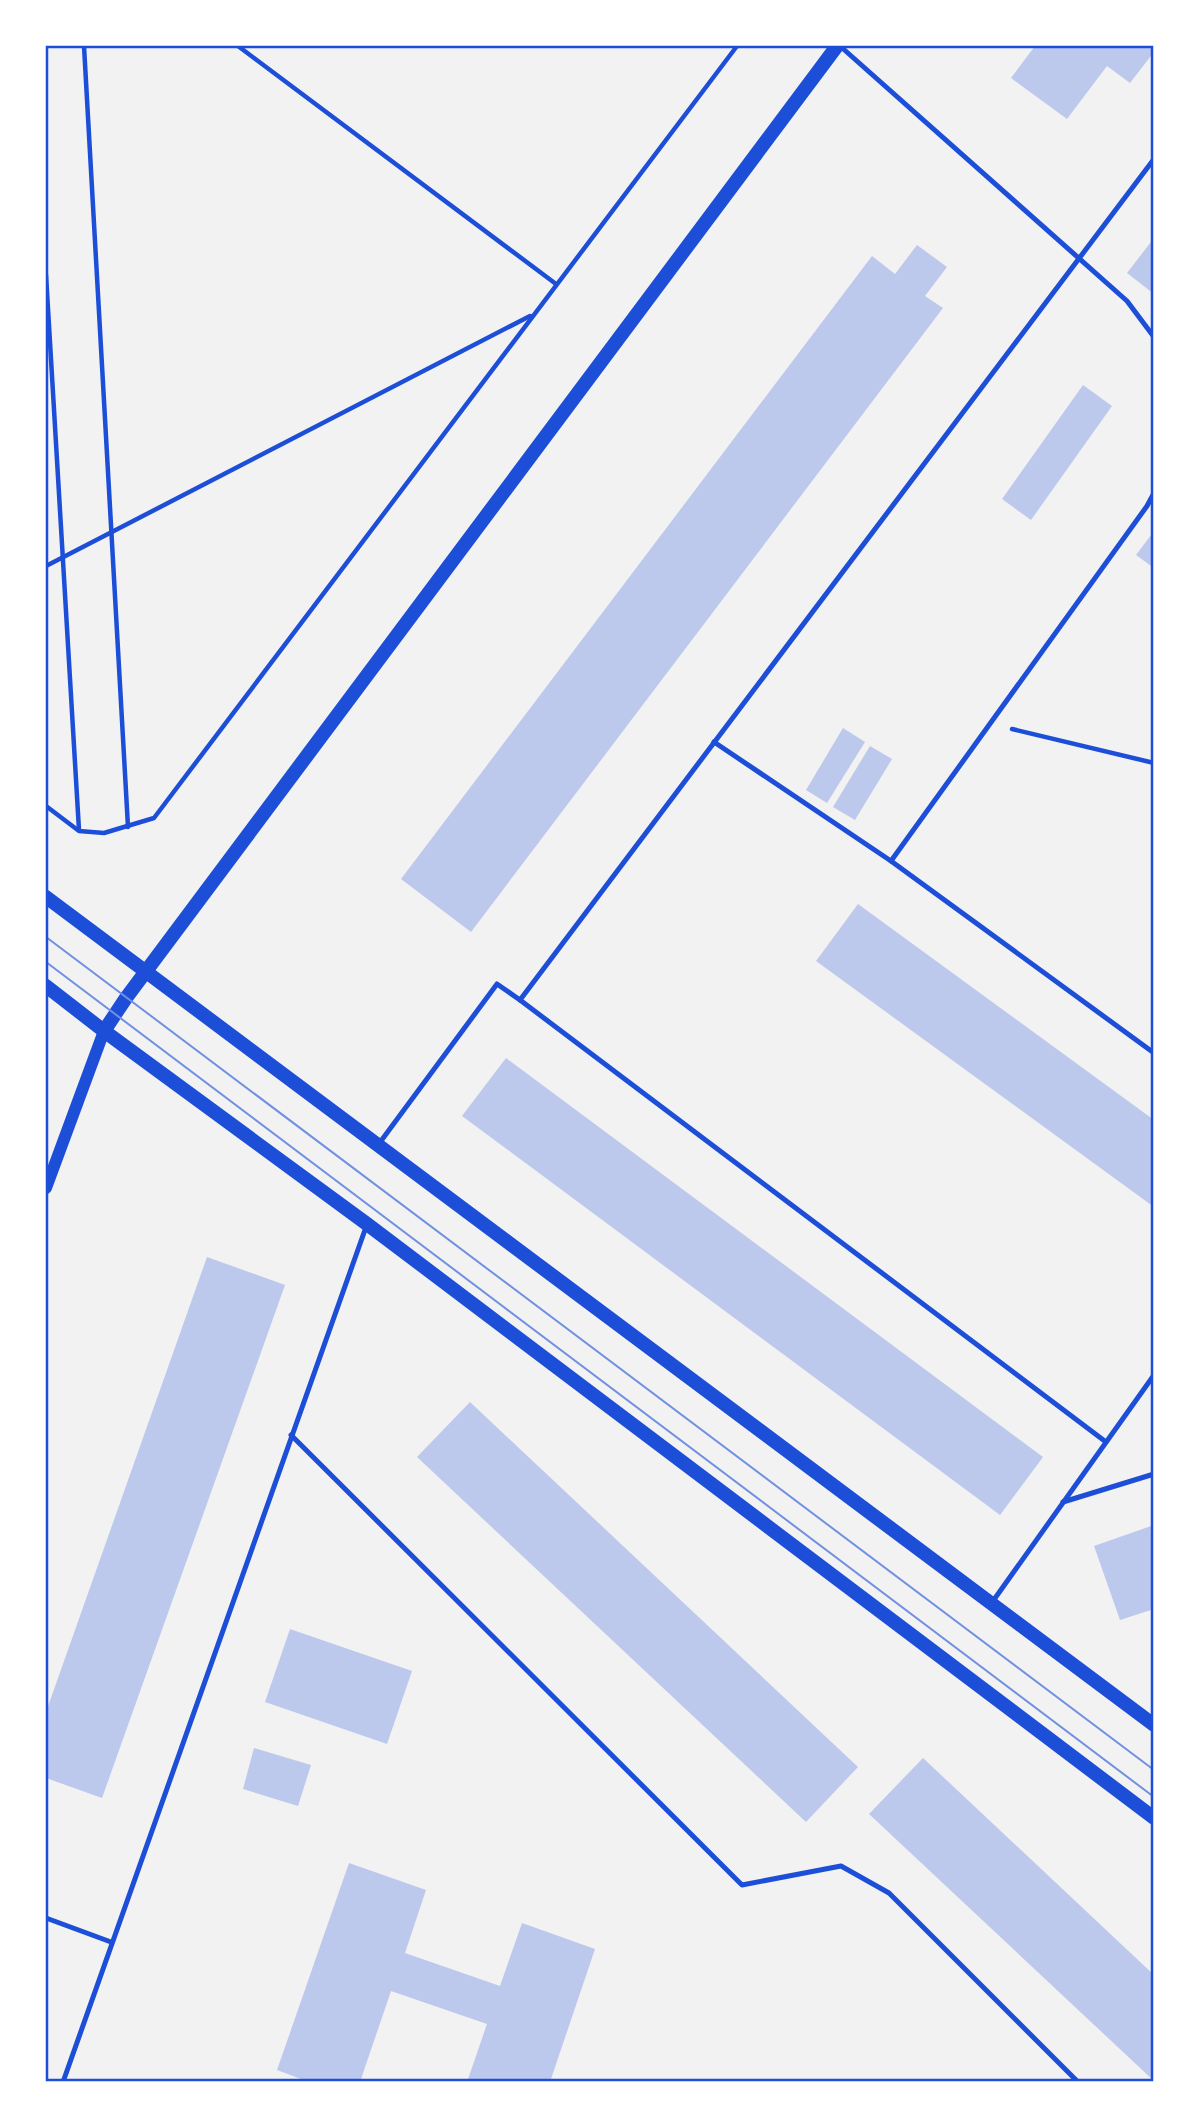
<svg xmlns="http://www.w3.org/2000/svg" width="1199" height="2127" font-family="Roboto,sans-serif">
  <style>
    .building { fill: #bdc9ec }
    .lines { fill: none; stroke-linecap: round; stroke-linejoin: round }
    .path { stroke: #1d4ed8; stroke-width: 4.5 }
    .service { stroke: #1d4ed8; stroke-width: 5 }
    .tertiary { stroke: #1d4ed8; stroke-width: 12 }
    .secondary { stroke: #1d4ed8; stroke-width: 14 }
    .tram { stroke: #7290e2; stroke-width: 2 }
    .neatline { fill: none; stroke: #1d4ed8; stroke-width: 2.5 }
  </style>
  <rect width="100%" height="100%" fill="#f2f2f2"/>
  <g class="building">
    <path d="M 1035,46 L 1154,46 L 1154,52 L 1130,83 L 1107,66 L 1067,119 L 1011,78 Z"/>
    <path d="M 1154,238 L 1154,294 L 1127,273 Z"/>
    <path d="M 917,245 L 947,267 L 925,296 L 943,308 L 471,932 L 401,879 L 872,256 L 895,274 Z"/>
    <path d="M 1083,385 L 1112,406 L 1031,520 L 1002,499 Z"/>
    <path d="M 1154,531 L 1154,568 L 1136,555 Z"/>
    <path d="M 843,728 L 865,742 L 827,803 L 806,790 Z"/>
    <path d="M 870,746 L 892,759 L 855,820 L 833,807 Z"/>
    <path d="M 858,904 L 1154,1120 L 1154,1207 L 816,961 Z"/>
    <path d="M 506,1058 L 1043,1457 L 1000,1515 L 462,1116 Z"/>
    <path d="M 207,1257 L 285,1285 L 102,1798 L 46,1778 L 46,1712 Z"/>
    <path d="M 470,1402 L 858,1767 L 806,1822 L 417,1457 Z"/>
    <path d="M 1154,1525 L 1154,1609 L 1120,1620 L 1094,1546 Z"/>
    <path d="M 290,1629 L 412,1671 L 387,1744 L 265,1702 Z"/>
    <path d="M 254,1748 L 311,1765 L 298,1806 L 243,1789 Z"/>
    <path d="M 923,1758 L 1154,1975 L 1154,2081 L 869,1814 Z"/>
    <path d="M 349,1863 L 426,1890 L 405,1953 L 500,1986 L 522,1923 L 595,1949 L 550,2082 L 467,2082 L 487,2024 L 391,1991 L 360,2082 L 309,2082 L 277,2070 Z"/>
  </g>
  <g class="lines">
    <g class="path">
      <path d="M 84,46 L 128,827"/>
      <path d="M 238,46 L 556,284"/>
      <path d="M 46,275 L 79,830"/>
      <path d="M 46,566 L 530,316"/>
      <path d="M 1012,729 L 1154,763"/>
      <path d="M 46,806 L 79,831 L 104,833 L 154,818 L 737,46"/>
    </g>
    <g class="service">
      <path d="M 840,46 L 1127,301 L 1154,337"/>
      <path d="M 1154,493 L 1147,506 L 891,861 L 1154,1053"/>
      <path d="M 714,742 L 891,861"/>
      <path d="M 378,1145 L 497,984 L 520,1000"/>
      <path d="M 291,1435 L 742,1885 L 841,1866 L 889,1893 L 1078,2082"/>
      <path d="M 1106,1442 L 520,1000 L 1154,159"/>
      <path d="M 1063,1502 L 1154,1474"/>
      <path d="M 993,1601 L 1154,1375"/>
      <path d="M 46,1918 L 111,1942"/>
      <path d="M 63,2082 L 366,1227"/>
    </g>
    <path class="tertiary" d="M 46,1188 L 104,1031"/>
    <g class="secondary">
      <path d="M 46,897 L 1154,1725"/>
      <path d="M 46,986 L 104,1031 L 367,1224 L 1154,1818"/>
      <path d="M 104,1031 L 126,998 L 837,46"/>
    </g>
    <g class="tram">
      <path d="M 46,937 L 1154,1770"/>
      <path d="M 46,962 L 1154,1797"/>
    </g>
  </g>
  <rect width="1199" height="2127" fill="none" stroke="#ffffff" stroke-width="94"/>
  <rect x="47" y="47" width="1105" height="2033" class="neatline"/>
</svg>
